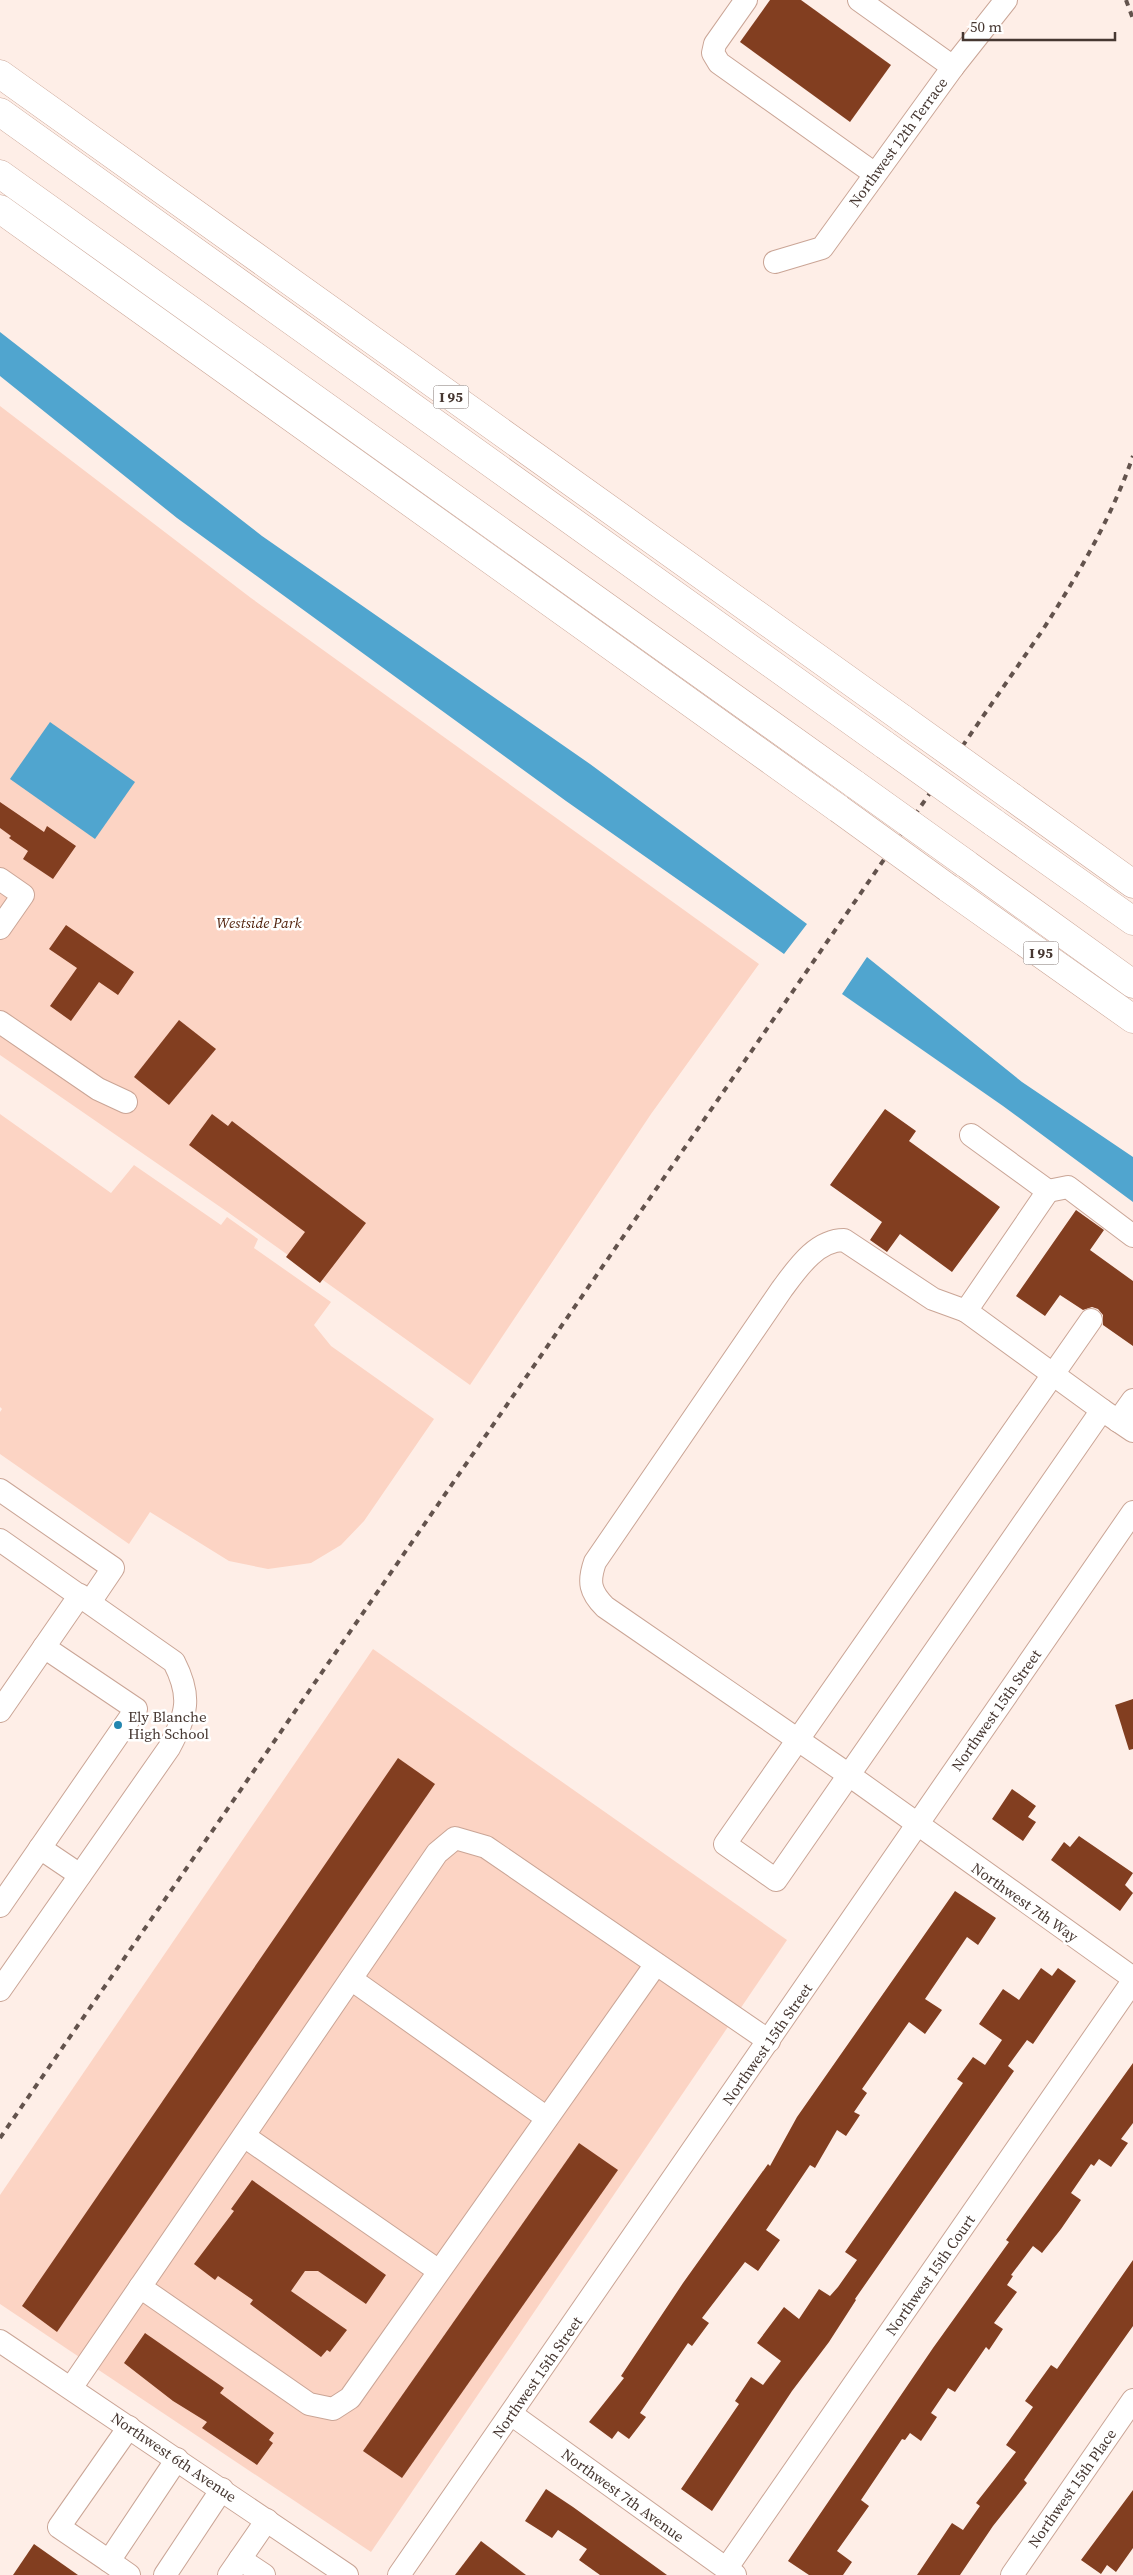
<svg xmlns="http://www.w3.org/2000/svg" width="1133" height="2575" font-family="'Source Serif 4',serif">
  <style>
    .green { fill: #fcd4c4 }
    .water { fill: #50a5cf }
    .building { fill: #823e20 }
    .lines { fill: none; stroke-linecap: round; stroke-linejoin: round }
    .minor-casing { stroke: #caa596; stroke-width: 24 }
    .highway-casing { stroke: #caa596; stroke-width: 29 }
    .minor { stroke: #fff; stroke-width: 22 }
    .highway { stroke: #fff; stroke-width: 28 }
    .rail { stroke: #63534d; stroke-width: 4; stroke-dasharray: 6 6; stroke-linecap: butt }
    .highway-bridge-casing { stroke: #caa596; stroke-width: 29; stroke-linecap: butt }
    .highway-bridge { stroke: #fff; stroke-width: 28 }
    .poi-dot { fill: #2386b0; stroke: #fff; stroke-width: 2 }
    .labels { text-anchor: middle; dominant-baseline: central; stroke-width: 5; stroke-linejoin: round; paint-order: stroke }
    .shield { fill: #fff; stroke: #7e736f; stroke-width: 1 }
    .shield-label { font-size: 14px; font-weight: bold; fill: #463731 }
    .street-label { font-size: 15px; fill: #463731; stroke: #fff }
    .park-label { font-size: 15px; font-style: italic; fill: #4f1f09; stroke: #fff }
    .poi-label { font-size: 15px; fill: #463731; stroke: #fff; text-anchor: start }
  </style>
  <rect width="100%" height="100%" fill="#feeee7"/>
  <g class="green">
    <path d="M 0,406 L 251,598 L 759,964 L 651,1114 L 470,1385 L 229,1213 L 0,1055 Z"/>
    <path d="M 0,1114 L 111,1193 L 134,1165 L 221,1225 L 227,1217 L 258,1239 L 254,1248 L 331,1302 L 314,1325 L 331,1346 L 434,1419 L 364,1521 L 341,1545 L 311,1563 L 268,1569 L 229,1561 L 150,1512 L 129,1544 L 0,1454 L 0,1412 L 2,1409 L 0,1407 Z"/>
    <path d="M 373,1649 L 787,1940 L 371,2552 L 0,2304 L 0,2195 Z"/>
  </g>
  <g class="water">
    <path d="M 0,332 L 262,536 L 590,764 L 807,924 L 784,954 L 566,801 L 177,518 L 0,376 Z"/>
    <path d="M 50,722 L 135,782 L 95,839 L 10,779 Z"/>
    <path d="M 867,957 L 1022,1082 L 1133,1157 L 1133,1202 L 1003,1106 L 842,994 Z"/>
  </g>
  <g class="building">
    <path d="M 770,0 L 801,0 L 891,65 L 850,122 L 740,42 Z"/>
    <path d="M 0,802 L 44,832 L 47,826 L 76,846 L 53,879 L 23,859 L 28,851 L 9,838 L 11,836 L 0,828 Z"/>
    <path d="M 66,925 L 134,972 L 118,995 L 99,982 L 71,1021 L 50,1006 L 77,968 L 49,949 Z"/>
    <path d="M 179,1020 L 216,1049 L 169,1105 L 134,1077 Z"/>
    <path d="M 885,1109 L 916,1131 L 909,1141 L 1000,1207 L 952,1272 L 900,1234 L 887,1252 L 870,1240 L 882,1222 L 830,1185 Z"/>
    <path d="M 212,1114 L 228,1126 L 232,1121 L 366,1223 L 320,1283 L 286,1257 L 305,1232 L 189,1145 Z"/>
    <path d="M 1076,1210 L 1104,1230 L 1090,1250 L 1133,1281 L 1133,1346 L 1103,1325 L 1103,1315 L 1098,1309 L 1092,1307 L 1083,1310 L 1060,1295 L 1045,1316 L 1016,1296 Z"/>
    <path d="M 1133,1699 L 1133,1749 L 1129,1750 L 1115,1705 Z"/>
    <path d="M 398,1758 L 435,1784 L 57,2332 L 22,2306 Z"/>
    <path d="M 1012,1789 L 1036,1806 L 1028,1817 L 1036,1822 L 1023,1841 L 992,1819 Z"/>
    <path d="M 1079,1836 L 1133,1873 L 1125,1885 L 1133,1893 L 1120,1911 L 1051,1860 L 1064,1842 L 1070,1847 Z"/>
    <path d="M 955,1891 L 996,1918 L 978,1945 L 967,1937 L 925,1999 L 942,2010 L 925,2034 L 909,2022 L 862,2089 L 867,2093 L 854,2112 L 860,2115 L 846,2136 L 837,2130 L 815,2168 L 810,2165 L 766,2230 L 780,2240 L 758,2271 L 745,2262 L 702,2318 L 709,2323 L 692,2346 L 688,2343 L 640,2413 L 646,2417 L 629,2439 L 618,2431 L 612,2439 L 589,2422 L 624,2378 L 621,2376 L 683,2283 L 768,2164 L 770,2166 L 797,2117 Z"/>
    <path d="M 1041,1968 L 1052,1976 L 1058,1968 L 1076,1981 L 1033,2044 L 1027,2040 L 1008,2066 L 1014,2071 L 855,2299 L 856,2300 L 829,2342 L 792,2391 L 712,2511 L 681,2489 L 739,2404 L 735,2401 L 751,2377 L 763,2385 L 781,2361 L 757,2343 L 784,2307 L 799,2319 L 819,2289 L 830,2296 L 838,2287 L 857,2260 L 845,2252 L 963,2083 L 957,2079 L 973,2057 L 985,2065 L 1002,2040 L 979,2024 L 1003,1989 L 1019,2000 Z"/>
    <path d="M 1133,2063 L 1133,2123 L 1121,2139 L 1128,2143 L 1111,2167 L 1099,2159 L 1094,2166 L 1091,2164 L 1071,2193 L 1081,2200 L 1061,2229 L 1042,2253 L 1033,2246 L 1011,2275 L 1013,2276 L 1007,2285 L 1017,2292 L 994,2323 L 1003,2329 L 989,2350 L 986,2347 L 955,2392 L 948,2388 L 931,2413 L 937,2417 L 921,2441 L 910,2433 L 905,2440 L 902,2439 L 861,2500 L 869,2506 L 837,2551 L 852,2562 L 843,2575 L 809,2575 L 788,2561 L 933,2348 L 1009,2242 L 1006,2240 Z"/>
    <path d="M 579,2143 L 618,2170 L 402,2478 L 363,2451 Z"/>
    <path d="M 252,2180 L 386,2275 L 366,2304 L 318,2271 L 305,2271 L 291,2291 L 347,2330 L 330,2352 L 327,2350 L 321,2357 L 250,2304 L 253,2300 L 218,2276 L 215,2280 L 194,2264 L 234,2211 L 231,2209 Z"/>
    <path d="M 1133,2260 L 1133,2326 L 1024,2480 L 1027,2483 L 993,2526 L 960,2575 L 917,2575 L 952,2523 L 963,2530 L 980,2506 L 976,2503 L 1016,2452 L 1006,2445 L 1033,2407 L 1025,2401 L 1051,2365 L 1057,2369 Z"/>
    <path d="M 145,2333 L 224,2388 L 220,2393 L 274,2433 L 269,2440 L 273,2443 L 257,2465 L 202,2428 L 207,2422 L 173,2401 L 124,2363 Z"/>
    <path d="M 546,2489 L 573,2507 L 667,2575 L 600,2575 L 579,2560 L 587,2549 L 558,2530 L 552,2538 L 525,2521 Z"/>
    <path d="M 1133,2490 L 1133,2548 L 1116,2572 L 1107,2565 L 1101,2574 L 1081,2560 Z"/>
    <path d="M 481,2541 L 526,2575 L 455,2575 Z"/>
    <path d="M 34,2544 L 78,2575 L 13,2575 Z"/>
  </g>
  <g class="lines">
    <defs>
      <g id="minor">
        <path d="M 746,0 L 715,44 L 713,53 L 719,63 L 875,174"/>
        <path d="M 859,0 L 953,67"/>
        <path d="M 775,262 L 822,248 L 953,67 L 1006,0"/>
        <path d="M 0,879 L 23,895 L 0,928"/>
        <path d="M 0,1022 L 98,1089 L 126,1102"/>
        <path d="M 971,1135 L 1048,1191 L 966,1311 L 1102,1410"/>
        <path d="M 1048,1191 L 1068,1187 L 1133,1236"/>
        <path d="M 966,1311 L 933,1299 L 844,1240 C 816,1240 797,1269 782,1289 L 595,1562 C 588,1582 590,1592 605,1607 L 849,1775 L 1133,1978"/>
        <path d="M 1091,1320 L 725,1844 L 776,1880 L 1102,1410 L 1133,1431"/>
        <path d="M 1118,1421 L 1133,1400"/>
        <path d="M 0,1490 L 113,1568 L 90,1602"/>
        <path d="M 0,1540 L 174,1662 C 192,1697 187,1714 169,1748 L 0,1990"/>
        <path d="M 0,1711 L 80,1595"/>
        <path d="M 40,1848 L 80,1875"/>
        <path d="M 0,1906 L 136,1709 L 44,1647"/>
        <path d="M 351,1979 L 547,2118"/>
        <path d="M 244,2136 L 439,2271"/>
        <path d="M 140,2287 L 309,2404 L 333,2409 L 350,2398 L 656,1964"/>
        <path d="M 0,2341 L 347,2575"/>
        <path d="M 71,2388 L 437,1853 L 455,1838 L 486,1847 L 769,2041"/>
        <path d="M 511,2414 L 735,2575"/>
        <path d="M 129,2427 L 59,2527 L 109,2561 L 177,2459"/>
        <path d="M 240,2559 L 264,2575"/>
        <path d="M 109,2561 L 129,2575"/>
        <path d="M 726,2569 L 1133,1981"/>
        <path d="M 165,2575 L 222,2489"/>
        <path d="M 229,2575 L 267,2520"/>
        <path d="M 399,2575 L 1133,1512"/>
        <path d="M 1012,2575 L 1133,2400"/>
      </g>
      <g id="highway">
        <path d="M 0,74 L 903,719"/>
        <path d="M 0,112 L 885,745"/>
        <path d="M 0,174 L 856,785"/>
        <path d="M 0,209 L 839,809"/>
        <path d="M 1012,797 L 1133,884"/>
        <path d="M 993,822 L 1133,921"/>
        <path d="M 965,863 L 1133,984"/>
        <path d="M 948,888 L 1133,1019"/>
      </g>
    </defs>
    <use href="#minor" class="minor-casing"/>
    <use href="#highway" class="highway-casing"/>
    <use href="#minor" class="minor"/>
    <use href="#highway" class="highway"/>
    <g class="rail">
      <path d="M 1126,0 L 1133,19"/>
      <path d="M 0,2138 L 1042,631 C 1078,575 1111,519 1133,456"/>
    </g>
    <defs>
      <g id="highway-bridge">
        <path d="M 903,719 L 1012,797"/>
        <path d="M 885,745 L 993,822"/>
        <path d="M 856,785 L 965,863"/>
        <path d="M 839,809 L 948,888"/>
      </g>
    </defs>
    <use href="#highway-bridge" class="highway-bridge-casing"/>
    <use href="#highway-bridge" class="highway-bridge"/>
  </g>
  <circle class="poi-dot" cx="118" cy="1725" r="5"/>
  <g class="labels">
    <g class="shield">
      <rect x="433.5" y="385.5" width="35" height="23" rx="4"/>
      <rect x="1023.5" y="941.5" width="35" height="23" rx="4"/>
    </g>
    <g class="shield-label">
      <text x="451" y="397">I 95</text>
      <text x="1041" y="953">I 95</text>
    </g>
    <g class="street-label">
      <text transform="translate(898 142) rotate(-54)">Northwest 12th Terrace</text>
      <text transform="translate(996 1710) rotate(-55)">Northwest 15th Street</text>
      <text transform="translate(1025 1902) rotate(35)">Northwest 7th Way</text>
      <text transform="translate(767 2044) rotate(-55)">Northwest 15th Street</text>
      <text transform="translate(930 2275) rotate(-55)">Northwest 15th Court</text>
      <text transform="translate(537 2377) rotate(-55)">Northwest 15th Street</text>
      <text transform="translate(174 2457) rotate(34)">Northwest 6th Avenue</text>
      <text transform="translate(1072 2488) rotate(-55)">Northwest 15th Place</text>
      <text transform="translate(623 2495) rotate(36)">Northwest 7th Avenue</text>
    </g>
    <g class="park-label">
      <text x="259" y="922">Westside Park</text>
    </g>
    <g class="poi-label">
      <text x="128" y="1716">Ely Blanche<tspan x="128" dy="17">High School</tspan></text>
    </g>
  </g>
  <path d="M963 32v8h152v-8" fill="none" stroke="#463731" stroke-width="2.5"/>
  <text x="970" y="32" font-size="15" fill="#463731" stroke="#ffffff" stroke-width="4" paint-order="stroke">50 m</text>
</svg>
